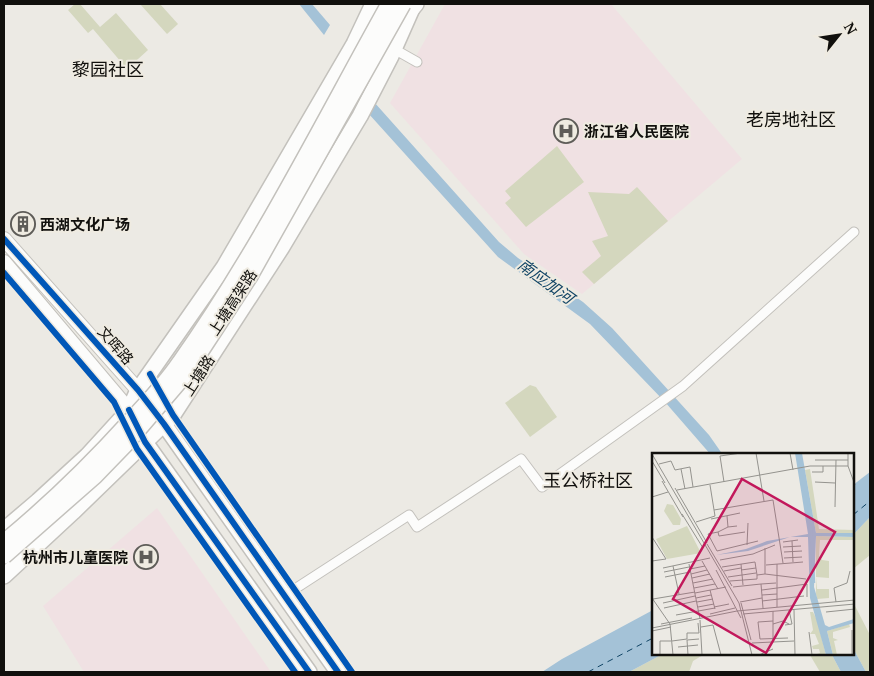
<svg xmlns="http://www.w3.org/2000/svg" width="874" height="676" font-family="'Noto Serif','Noto Sans SC',serif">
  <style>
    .medical { fill: #f0e1e3 }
    .green { fill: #d4d7be }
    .water { fill: #a4c2d7 }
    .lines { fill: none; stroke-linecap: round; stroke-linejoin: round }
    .ferry { stroke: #104465; stroke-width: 1; stroke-dasharray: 6 5; stroke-linecap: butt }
    .minor-casing { stroke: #c3c1bc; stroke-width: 11 }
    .secondary-casing { stroke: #c3c1bc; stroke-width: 16 }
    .primary-casing { stroke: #c3c1bc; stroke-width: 18 }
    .trunk-casing { stroke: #c3c1bc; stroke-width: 18 }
    .minor { stroke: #fcfcfb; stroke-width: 9 }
    .secondary { stroke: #fcfcfb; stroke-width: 14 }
    .primary { stroke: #fcfcfb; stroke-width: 15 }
    .trunk { stroke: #fcfcfb; stroke-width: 15 }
    .trunk-bridge-casing { stroke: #c3c1bc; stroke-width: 18; stroke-linecap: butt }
    .trunk-bridge { stroke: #fcfcfb; stroke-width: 15 }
    .cycleway-casing { stroke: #efebe1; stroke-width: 9 }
    .cycleway { stroke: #0057b8; stroke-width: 6 }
    .labels { text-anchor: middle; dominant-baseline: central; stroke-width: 4; stroke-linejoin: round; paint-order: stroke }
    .poi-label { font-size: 15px; font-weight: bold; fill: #11100d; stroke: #efebe1; text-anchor: start }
    .street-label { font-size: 15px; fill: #11100d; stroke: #efebe1 }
    .water-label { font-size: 16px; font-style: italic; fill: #104465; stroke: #efebe1 }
    .quarter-label { font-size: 18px; fill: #11100d; stroke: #efebe1 }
    .inset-river { fill: none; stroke: #a4c2d7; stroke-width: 2.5 }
    .inset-road { fill: none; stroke: #94938e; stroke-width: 1 }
    .view { fill: #c2185b; fill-opacity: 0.15; stroke: #c2185b; stroke-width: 2.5 }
    .inset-edge { fill: none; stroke: #11100d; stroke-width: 2.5 }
  </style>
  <rect width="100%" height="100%" fill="#eceae4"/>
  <g class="medical">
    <path d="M 445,4 L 611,4 L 742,159 L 582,294 L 524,254 L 390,103 Z"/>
    <path d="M 157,508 L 271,672 L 84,672 L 43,606 Z"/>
  </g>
  <g class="green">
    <path d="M 75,4 L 80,4 L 100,27 L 116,13 L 148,50 L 127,69 L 93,29 L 88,33 L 68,10 Z"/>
    <path d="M 140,4 L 160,4 L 178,24 L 167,34 Z"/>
    <path d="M 557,146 L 584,182 L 526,227 L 505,203 L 511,198 L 505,191 Z"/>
    <path d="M 637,187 L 668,221 L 594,284 L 582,272 L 601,256 L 592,241 L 608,236 L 588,192 L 629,194 Z"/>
    <path d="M 530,385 L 536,387 L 557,417 L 530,437 L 505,403 Z"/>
    <path d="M 870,517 L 870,555 L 853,569 L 853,535 Z"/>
    <path d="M 853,602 L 870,635 L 870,672 L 866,672 L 853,648 Z"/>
    <path d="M 661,655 L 703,655 L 693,661 L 689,672 L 629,672 Z"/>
    <path d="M 810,655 L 832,655 L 841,672 L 820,672 Z"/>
  </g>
  <g class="water">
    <path d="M 299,4 L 312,4 L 330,25 L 324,35 Z"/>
    <path d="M 374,102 L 499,242 L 518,258 L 583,302 L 612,328 L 709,435 L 723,455 L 711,455 L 665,402 L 590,324 L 498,257 L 368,113 Z"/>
    <path d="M 870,472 L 870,517 L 853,535 L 853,485 Z"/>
    <path d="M 653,610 L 653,655 L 661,655 L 629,672 L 542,672 L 562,659 Z"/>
    <path d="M 853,648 L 866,672 L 841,672 L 832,655 L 853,655 Z"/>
  </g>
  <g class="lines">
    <g class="ferry">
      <path d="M 853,515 L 870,501"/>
      <path d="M 588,672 L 653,638"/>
    </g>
    <defs>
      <g id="minor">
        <path d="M 394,49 L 417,62"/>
        <path d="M 284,596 L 409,515 L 417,527 L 521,459 L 542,487 L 683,386 L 854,232"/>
      </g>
      <g id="secondary">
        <path d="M 4,239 L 138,390"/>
        <path d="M 4,262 L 129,410"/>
      </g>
      <g id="primary">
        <path d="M 159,417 L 338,672"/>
        <path d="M 141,433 L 145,442 L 309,672"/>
        <path d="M 4,530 L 38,501 L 87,456 L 129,410 L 138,390 L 224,267 L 354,44 L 373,4"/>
        <path d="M 4,576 L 73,512 L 173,415 L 282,247 L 360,116 L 391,56 L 414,4"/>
      </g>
      <path id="trunk" d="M 410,11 L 416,4"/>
    </defs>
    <use href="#minor" class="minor-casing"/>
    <use href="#secondary" class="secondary-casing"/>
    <use href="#primary" class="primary-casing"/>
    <use href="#trunk" class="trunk-casing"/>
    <use href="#minor" class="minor"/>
    <use href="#secondary" class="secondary"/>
    <use href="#primary" class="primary"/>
    <use href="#trunk" class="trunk"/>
    <defs>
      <g id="trunk-bridge">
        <path d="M 4,542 C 49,505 90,465 129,422 C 147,403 166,383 180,362 C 260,249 322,124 389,4"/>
        <path d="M 4,556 L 95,476 L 127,443 L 186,374 L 250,276 L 403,4"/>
      </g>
    </defs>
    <use href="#trunk-bridge" class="trunk-bridge-casing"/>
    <use href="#trunk-bridge" class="trunk-bridge"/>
    <defs>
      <g id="cycleway">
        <path d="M 4,239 L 138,390 L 164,424 L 338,672"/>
        <path d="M 4,273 L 114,402 L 137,449 L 295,672"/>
        <path d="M 150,374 L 173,415 L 352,672"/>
        <path d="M 129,410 L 145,442 L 309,672"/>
      </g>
    </defs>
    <use href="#cycleway" class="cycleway-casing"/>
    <use href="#cycleway" class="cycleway"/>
  </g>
  <defs>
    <symbol id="hospital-ring" viewBox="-11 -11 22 22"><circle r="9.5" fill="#efebe1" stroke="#5e5c58" stroke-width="1.5"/><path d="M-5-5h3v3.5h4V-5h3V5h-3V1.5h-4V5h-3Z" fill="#5e5c58"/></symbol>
    <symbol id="building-ring" viewBox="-11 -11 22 22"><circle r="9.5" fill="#efebe1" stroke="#5e5c58" stroke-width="1.5"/><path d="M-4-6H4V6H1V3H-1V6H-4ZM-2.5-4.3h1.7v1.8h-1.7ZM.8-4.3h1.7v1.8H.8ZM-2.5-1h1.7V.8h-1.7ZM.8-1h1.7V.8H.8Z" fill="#5e5c58"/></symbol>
  </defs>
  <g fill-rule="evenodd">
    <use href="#hospital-ring" x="552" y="117" width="28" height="28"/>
    <use href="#building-ring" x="9" y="210" width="28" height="28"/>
    <use href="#hospital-ring" x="132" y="543" width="28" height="28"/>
  </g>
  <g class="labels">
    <g class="poi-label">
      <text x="584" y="131">浙江省人民医院</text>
      <text x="40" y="224">西湖文化广场</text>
      <text x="128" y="557" text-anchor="end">杭州市儿童医院</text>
    </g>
    <g class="street-label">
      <text transform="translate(232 302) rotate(-57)">上塘高架路</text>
      <text transform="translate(116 345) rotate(49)">文晖路</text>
      <text transform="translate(198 375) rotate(-57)">上塘路</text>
    </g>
    <g class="water-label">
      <text transform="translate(546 281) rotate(36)">南应加河</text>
    </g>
    <g class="quarter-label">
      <text x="108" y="69">黎园社区</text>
      <text x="791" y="119">老房地社区</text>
      <text x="588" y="480">玉公桥社区</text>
    </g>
  </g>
  <g transform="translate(652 453)">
    <rect width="202" height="202" fill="#eceae4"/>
    <path d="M 158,16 L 167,76 L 202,77 L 202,80 L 164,80 L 153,17 ZM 15,51 L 21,52 L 29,66 L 28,72 L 21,72 L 12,58 ZM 35,73 L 49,100 L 15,106 L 4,86 ZM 164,83 L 202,84 L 202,87 L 168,87 L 167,103 L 170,107 L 177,108 L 177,125 L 164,124 L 165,136 L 177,136 L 177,145 L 165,146 L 164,141 ZM 158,159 L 161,159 L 165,167 L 174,202 L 162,202 L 168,200 L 167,196 L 161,196 L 160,193 L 167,191 L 163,181 L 158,181 L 161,177 ZM 197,171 L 198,174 L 181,179 L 181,185 L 186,187 L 182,188 L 185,202 L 181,202 L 175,178 Z" fill="#d4d7be"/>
    <path d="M 143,0 L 150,0 L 164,80 L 202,80 L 202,84 L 164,83 L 162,134 L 173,172 L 177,174 L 202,166 L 202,170 L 175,178 L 181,202 L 174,202 L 158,145 L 156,84 L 138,84 L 96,98 L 64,102 L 94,96 L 115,88 L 156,81 Z" fill="#a4c2d7"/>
    <path class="inset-river" d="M 150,16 L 150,32 L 155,40 L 159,69 L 162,130"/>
    <path class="inset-road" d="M 104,0 L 112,48M 138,0 L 141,17M 196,0 L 196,13 L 203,32M 0,1 L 87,150 L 100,202M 163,7 L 196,7M 0,8 L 13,30M 7,11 L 19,8 L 23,17 L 38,14 L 41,34M 29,16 L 33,36M 160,19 L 171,19 L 171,13M 10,28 L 31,64M 72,29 L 68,3 L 89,0M 163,29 L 183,30M 23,35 L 55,90M 25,37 L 158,13 L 196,13M 0,44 L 16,39M 183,54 L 184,7M 62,57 L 121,47 L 131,110M 30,61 L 51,95M 75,63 L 76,74 L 85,73M 59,66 L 88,60M 44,69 L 63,63 L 58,32M 76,74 L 66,79 L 67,83 L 93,79M 66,79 L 56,81 L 65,98 L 106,88M 0,84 L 14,106 L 0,108M 140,88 L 141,109M 131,89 L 146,87M 55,91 L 80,133M 95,92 L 96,70M 131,94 L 149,93M 113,95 L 113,121M 132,99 L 150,98M 132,105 L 150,104M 68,107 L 101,101 L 123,92M 50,108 L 66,136M 37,111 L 48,166M 89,111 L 91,132M 114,112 L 151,109M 21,113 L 27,141M 70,114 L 103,109 L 105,122M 11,115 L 58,105M 38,116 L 53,113M 64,117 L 89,165M 89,117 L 104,115M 72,118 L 89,115M 12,119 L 37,114M 39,121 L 55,117M 13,124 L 38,119M 76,124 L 104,120M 40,125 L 58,121M 78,128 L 105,126 L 105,122 L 113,121 L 154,126M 41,130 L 61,126M 81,134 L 109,131M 42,135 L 63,131M 58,137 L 63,156M 110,137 L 155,131 L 155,144M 43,140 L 74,134M 110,142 L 125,141M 0,145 L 18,171 L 21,202M 44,145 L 59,142M 1,146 L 43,139M 110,148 L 152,143M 45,149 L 61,146M 88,149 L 110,145M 184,149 L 182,135 L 195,130 L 198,118M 11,150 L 43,143M 89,150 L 99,187M 46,154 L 62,151M 62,154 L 77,151M 125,154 L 125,111M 12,155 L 44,148M 111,155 L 109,131 L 124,130M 142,157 L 143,202M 121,158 L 121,187M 174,159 L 203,156M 58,161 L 83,155M 91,161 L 203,151M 24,162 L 63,155M 48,167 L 50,202M 121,168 L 106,169 L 108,186 L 136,185M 9,171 L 40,165M 121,171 L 131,168 L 137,171M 133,172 L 140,171 L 137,157M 49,174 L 61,172 L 69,202M 0,175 L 85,158 L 203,147M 200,177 L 200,202M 0,178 L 19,174M 157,179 L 160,202M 20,188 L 35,186 L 35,180 L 47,180 L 46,170M 100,190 L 142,188M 26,194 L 46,192M 8,202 L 8,188 L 19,188M 36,202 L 35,187 L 47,186M 107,202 L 121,196"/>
    <path class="view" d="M 90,26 L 183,79 L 114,200 L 21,146 Z"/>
    <rect width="202" height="202" class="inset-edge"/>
  </g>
  <rect width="874" height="676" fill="none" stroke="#11100d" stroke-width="10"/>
  <g transform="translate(839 35) rotate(60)" stroke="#efebe1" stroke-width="4" paint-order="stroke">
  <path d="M0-4L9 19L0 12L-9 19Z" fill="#11100d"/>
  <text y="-8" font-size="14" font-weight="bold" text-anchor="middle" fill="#11100d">N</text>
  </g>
</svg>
